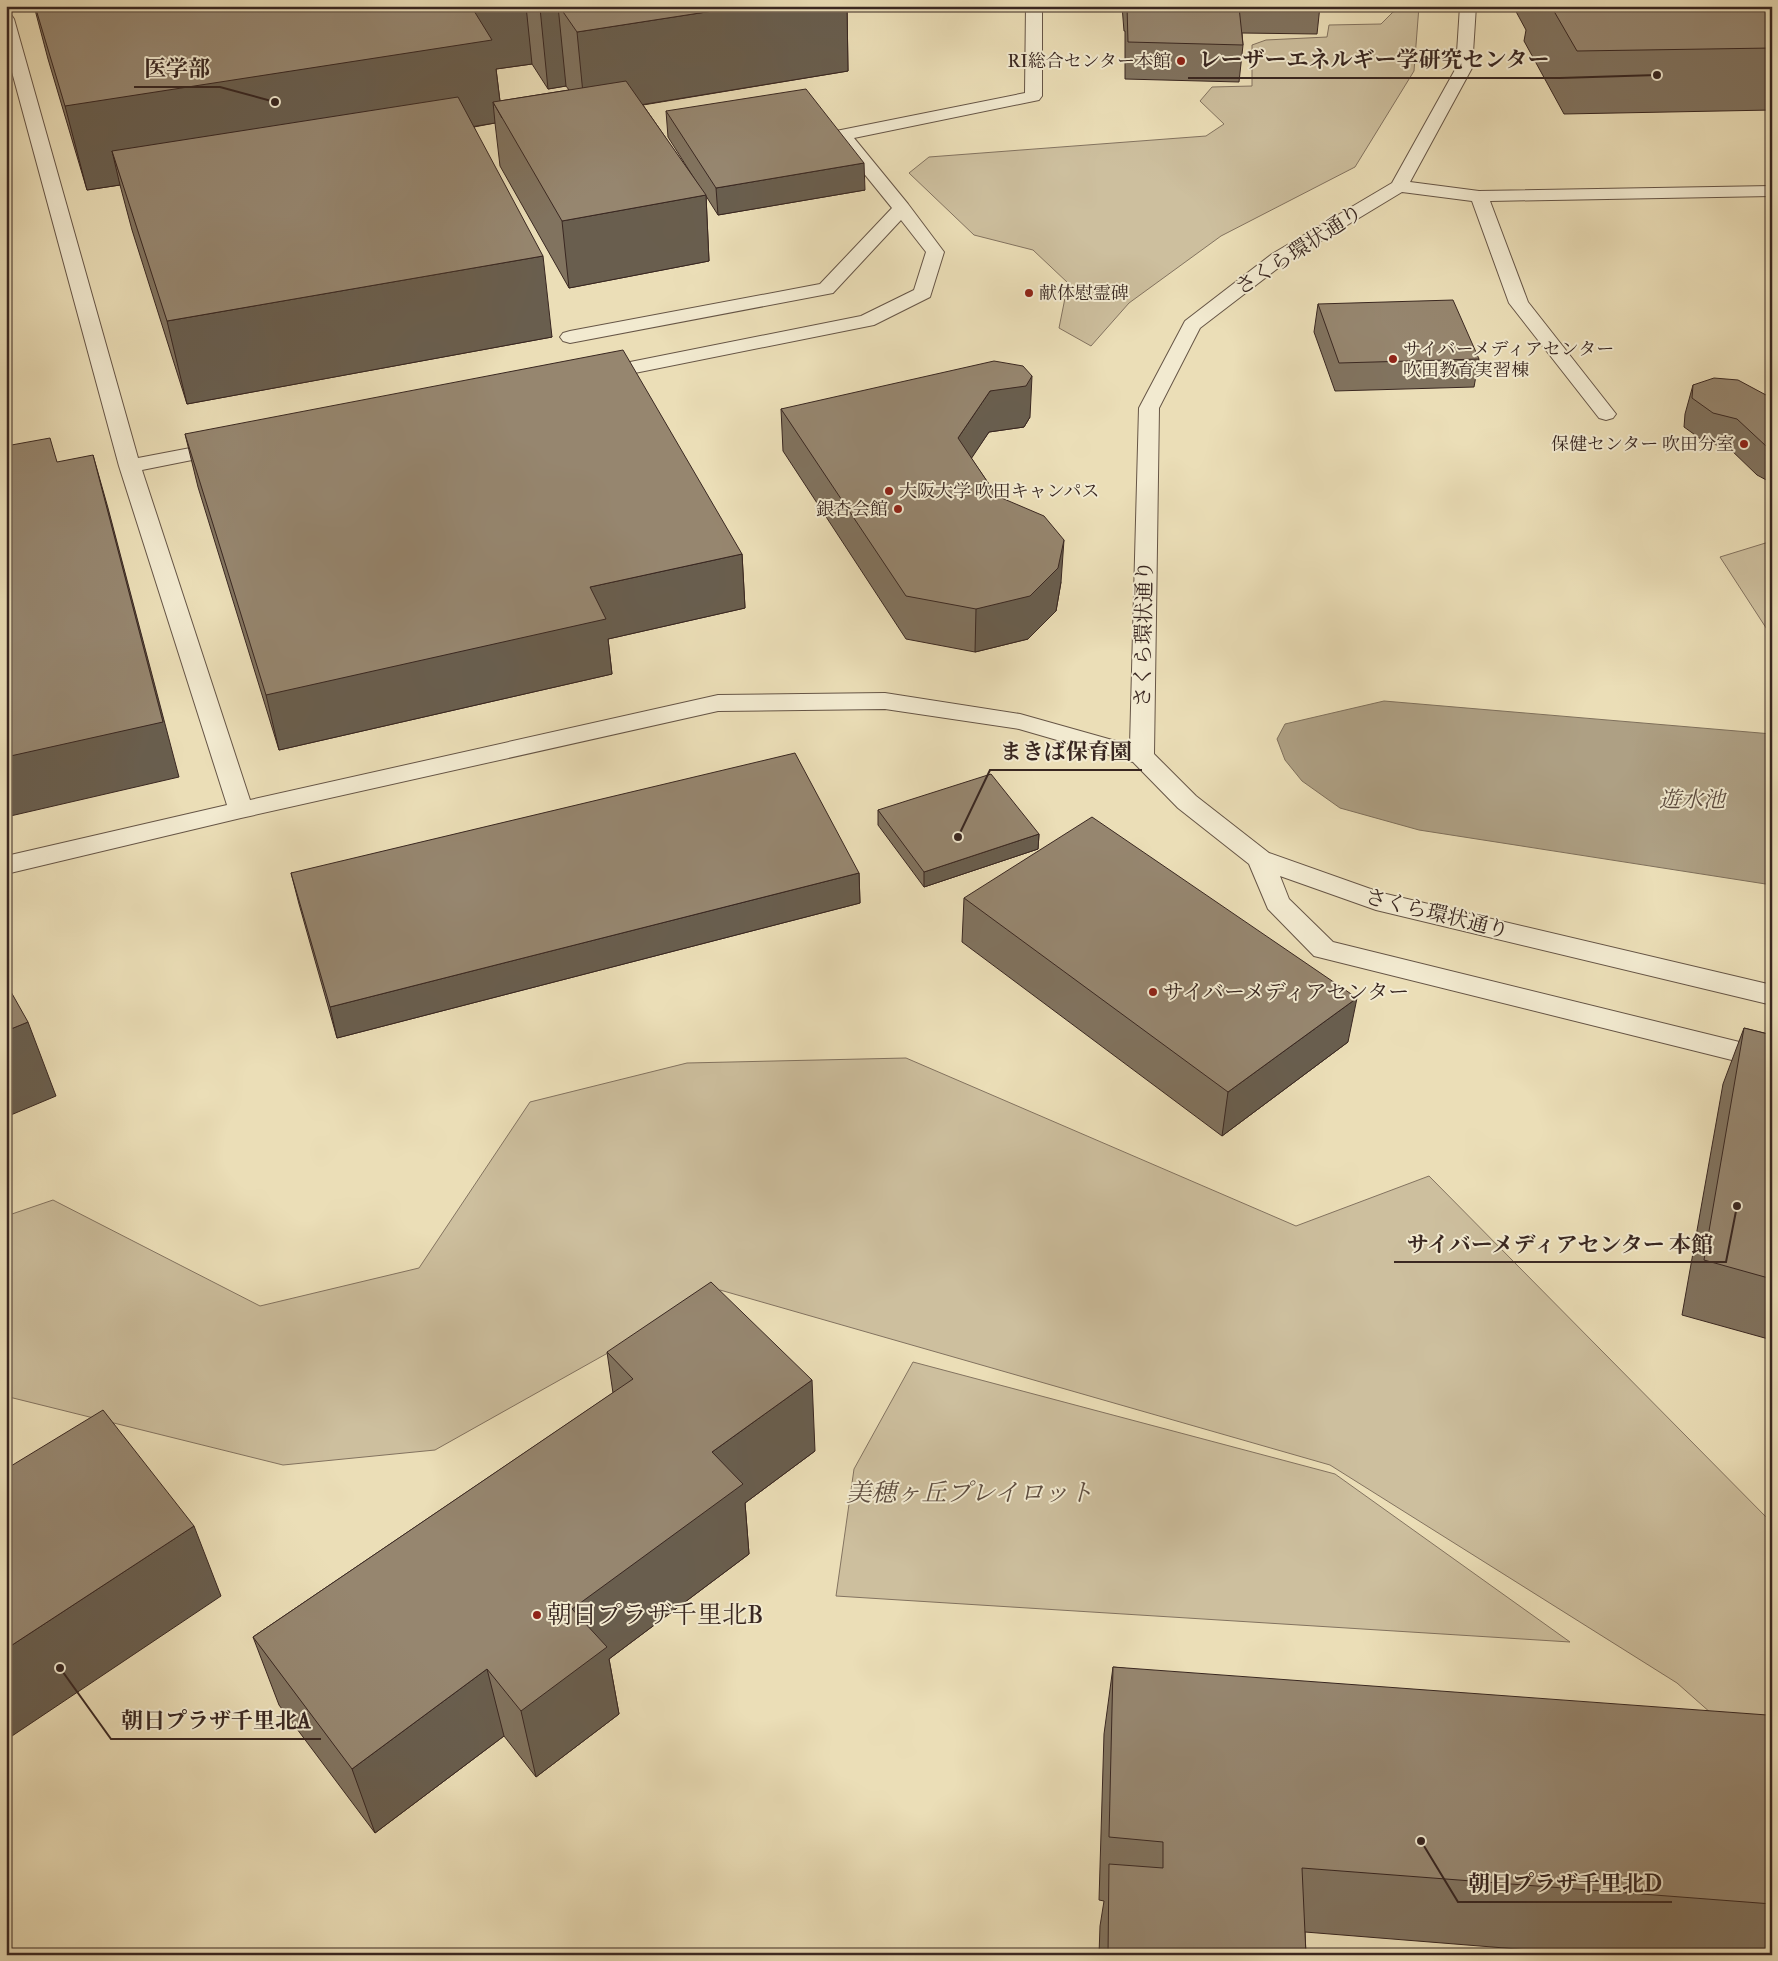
<svg xmlns="http://www.w3.org/2000/svg" width="1778" height="1961" font-family="'IM FELL Double Pica','Noto Serif JP',serif">
  <style>
    .green { fill: #cdbf9e; stroke: #837360 }
    .water { fill: #aea084; stroke: #7f705c }
    .lines { fill: none; stroke-linecap: round; stroke-linejoin: round }
    .minor-casing { stroke: #665546; stroke-width: 2 }
    .minor { fill: #f2ead0; fill-rule: evenodd }
    .wall { fill: #81735f; stroke: #392721; fill-rule: evenodd }
    .shaded-wall { fill: #695e4e; stroke: #392721 }
    .building { fill: #96866f; stroke: #392721 }
    .poi-dot { fill: #8f2418; stroke: #f2ead0; stroke-width: 2 }
    .labels { text-anchor: middle; dominant-baseline: central; stroke-width: 4; stroke-linejoin: round; paint-order: stroke }
    .far-poi-label { font-size: 18px; fill: #392721; stroke: #f2ead0; text-anchor: end }
    .street-label { font-size: 21px; fill: #392721; stroke: #f2ead0 }
    .poi-label { font-size: 21px; fill: #392721; stroke: #f2ead0; text-anchor: start }
    .water-label { font-size: 22px; font-style: italic; fill: #5c4b3f; stroke: #f2ead0 }
    .near-park-label { font-size: 25px; font-style: italic; fill: #5e4d40; stroke: #f2ead0 }
    .near-poi-label { font-size: 25px; fill: #392721; stroke: #f2ead0; text-anchor: start }
    .leader { fill: none; stroke: #392721; stroke-width: 2 }
    .callout-dot { fill: #392721; stroke: #f2ead0; stroke-width: 2 }
    .callout-label { font-size: 22px; text-anchor: middle; font-weight: bold; fill: #392721; stroke: #f2ead0; stroke-width: 4; stroke-linejoin: round; paint-order: stroke }
  </style>
  <rect width="100%" height="100%" fill="#ebdeb7"/>
  <filter id="stains"><feTurbulence type="fractalNoise" baseFrequency=".004" numOctaves="4"/><feColorMatrix values="0 0 0 0 .2 0 0 0 0 .09 0 0 0 0 .02 0 0 0 .5 -.17"/></filter>
  <radialGradient id="worn" r=".72"><stop offset=".6" stop-color="#630" stop-opacity="0"/><stop offset="1" stop-color="#630" stop-opacity=".3"/></radialGradient>
  <g class="green">
    <path d="M 1412,6 L 1419,6 L 1414,71 L 1355,167 L 1221,236 L 1129,303 L 1091,346 L 1059,328 L 1068,283 L 1033,250 L 974,235 L 909,173 L 929,157 L 1206,136 L 1224,124 L 1200,101 L 1212,87 L 1252,86 L 1252,45 L 1266,40 L 1327,37 L 1329,25 L 1381,24 L 1393,12 Z"/>
    <path d="M 1772,541 L 1772,637 L 1720,557 Z"/>
    <path d="M 906,1058 L 1296,1226 L 1429,1176 L 1772,1523 L 1772,1767 L 1677,1683 L 1330,1465 L 720,1290 L 435,1450 L 283,1465 L 9,1397 L 6,1399 L 6,1216 L 53,1200 L 260,1306 L 419,1268 L 530,1102 L 687,1063 Z"/>
    <path d="M 913,1362 L 1335,1474 L 1570,1642 L 836,1596 L 854,1469 Z"/>
  </g>
  <path class="water" d="M 1384,701 L 1772,734 L 1772,885 L 1419,830 L 1340,808 L 1302,781 L 1285,760 L 1277,739 L 1285,724 Z"/>
  <g class="lines">
    <defs>
      <g id="minor">
        <path d="M 1026,6 L 1042,6 L 1042,96 L 1039,100 L 854,138 L 908,204 L 944,252 L 930,297 L 874,325 L 595,381 L 588,379 L 585,375 L 588,371 L 595,369 L 861,316 L 914,290 L 926,252 L 901,220 L 833,293 L 570,343 L 563,341 L 560,337 L 563,333 L 570,331 L 820,284 L 892,208 L 836,139 L 833,135 L 836,131 L 1025,93 Z"/>
        <path d="M 1460,6 L 1476,6 L 1472,68 L 1410,182 L 1479,191 L 1772,186 L 1772,196 L 1490,201 L 1528,302 L 1616,414 L 1613,418 L 1606,420 L 1599,418 L 1509,303 L 1472,201 L 1402,192 L 1286,262 L 1200,328 L 1159,408 L 1154,754 L 1196,796 L 1269,853 L 1382,893 L 1772,985 L 1772,1005 L 1376,910 L 1280,876 L 1289,899 L 1333,942 L 1772,1050 L 1772,1070 L 1314,956 L 1268,909 L 1249,864 L 1178,808 L 1133,762 L 1019,729 L 885,709 L 718,711 L 241,818 L 6,874 L 6,856 L 227,805 L 119,466 L 6,50 L 6,14 L 12,16 L 14,19 L 138,458 L 227,441 L 234,443 L 238,447 L 234,451 L 227,453 L 142,470 L 250,800 L 718,695 L 885,693 L 1020,714 L 1130,745 L 1139,408 L 1185,321 L 1272,254 L 1392,183 L 1456,68 Z"/>
      </g>
    </defs>
    <use href="#minor" class="minor-casing"/>
    <use href="#minor" class="minor"/>
  </g>
  <g class="wall">
    <path d="M 34,6 L 847,6 L 848,71 L 643,105 L 699,186 L 668,137 L 666,111 L 865,190 L 718,215 L 706,196 L 709,261 L 569,288 L 500,166 L 495,123 L 474,127 L 552,337 L 187,404 L 132,230 L 120,185 L 87,190 L 48,59 ZM 532,64 L 548,89 L 566,86 L 569,90 L 500,101 L 496,69 Z"/>
    <path d="M 1122,6 L 1320,6 L 1317,34 L 1242,33 L 1243,45 L 1239,82 L 1125,79 L 1125,31 L 1124,31 Z"/>
    <path d="M 1513,6 L 1772,6 L 1772,110 L 1564,114 L 1524,41 L 1526,30 Z"/>
    <path d="M 1318,304 L 1479,359 L 1474,387 L 1335,391 L 1314,332 Z"/>
    <path d="M 1693,385 L 1766,395 L 1772,394 L 1772,483 L 1757,475 L 1729,448 L 1705,442 L 1684,427 L 1685,414 Z"/>
    <path d="M 781,409 L 1030,417 L 1024,427 L 989,432 L 971,458 L 997,496 L 1061,582 L 1056,611 L 1028,639 L 975,652 L 906,639 L 783,451 Z"/>
    <path d="M 185,434 L 742,554 L 745,608 L 608,639 L 612,674 L 279,750 L 198,487 Z"/>
    <path d="M 878,810 L 1039,834 L 1038,849 L 924,887 L 878,825 Z"/>
    <path d="M 291,873 L 859,873 L 860,903 L 337,1038 L 299,904 Z"/>
    <path d="M 964,898 L 1348,1042 L 1222,1136 L 962,942 Z"/>
    <path d="M 1744,1028 L 1772,1035 L 1772,1340 L 1682,1315 L 1723,1084 Z"/>
    <path d="M 607,1352 L 815,1451 L 745,1503 L 749,1554 L 609,1659 L 619,1714 L 536,1777 L 504,1736 L 375,1833 L 279,1705 L 253,1637 L 613,1393 Z"/>
    <path d="M 1113,1667 L 1772,1741 L 1772,1955 L 1592,1955 L 1305,1932 L 1306,1955 L 1099,1955 L 1100,1926 L 1104,1901 L 1099,1900 L 1104,1734 Z"/>
  </g>
  <g class="shaded-wall">
    <path d="M 464,6 L 526,6 L 532,64 L 496,69 L 502,118 L 493,102 L 495,123 L 123,184 L 112,151 L 120,185 L 87,190 L 65,106 Z"/>
    <path d="M 549,6 L 558,6 L 566,86 L 548,89 L 540,8 Z"/>
    <path d="M 745,6 L 847,6 L 848,71 L 585,114 L 577,32 Z"/>
    <path d="M 864,163 L 865,190 L 718,215 L 716,188 Z"/>
    <path d="M 706,195 L 709,261 L 569,288 L 562,221 Z"/>
    <path d="M 543,256 L 552,337 L 187,404 L 167,321 Z"/>
    <path d="M 1032,376 L 1030,417 L 1024,427 L 989,432 L 957,480 L 958,438 L 990,391 Z"/>
    <path d="M 93,455 L 108,508 L 179,777 L 6,817 L 6,757 Z"/>
    <path d="M 1064,540 L 1061,582 L 1056,611 L 1028,639 L 975,652 L 976,609 Z"/>
    <path d="M 742,554 L 745,608 L 608,639 L 612,674 L 279,750 L 266,695 L 590,587 Z"/>
    <path d="M 1039,834 L 1038,849 L 924,887 L 924,872 Z"/>
    <path d="M 859,873 L 860,903 L 337,1038 L 330,1007 Z"/>
    <path d="M 1357,998 L 1348,1042 L 1222,1136 L 1228,1092 Z"/>
    <path d="M 28,1022 L 56,1096 L 6,1117 L 6,1031 Z"/>
    <path d="M 812,1380 L 815,1451 L 745,1503 L 749,1554 L 609,1659 L 619,1714 L 536,1777 L 521,1711 L 572,1609 L 712,1452 Z"/>
    <path d="M 194,1526 L 221,1596 L 6,1740 L 6,1649 Z"/>
    <path d="M 487,1669 L 504,1736 L 375,1833 L 352,1769 Z"/>
  </g>
  <g class="building">
    <path d="M 35,6 L 471,6 L 492,40 L 65,106 Z"/>
    <path d="M 559,6 L 745,6 L 577,32 Z"/>
    <path d="M 1127,6 L 1198,6 L 1239,7 L 1243,45 L 1128,42 Z"/>
    <path d="M 1551,6 L 1772,6 L 1772,48 L 1577,51 Z"/>
    <path d="M 626,81 L 706,195 L 562,221 L 493,102 Z"/>
    <path d="M 806,89 L 864,163 L 716,188 L 666,111 Z"/>
    <path d="M 458,97 L 543,256 L 167,321 L 112,151 Z"/>
    <path d="M 1453,300 L 1479,359 L 1339,363 L 1318,304 Z"/>
    <path d="M 623,350 L 742,554 L 590,587 L 606,619 L 266,695 L 185,434 Z"/>
    <path d="M 994,361 L 1023,366 L 1032,376 L 1026,386 L 990,391 L 958,438 L 997,496 L 1044,516 L 1064,540 L 1058,568 L 1030,596 L 976,609 L 906,596 L 781,409 Z"/>
    <path d="M 1714,378 L 1738,380 L 1766,395 L 1772,394 L 1772,449 L 1766,446 L 1737,419 L 1713,413 L 1692,398 L 1693,385 Z"/>
    <path d="M 50,438 L 57,462 L 93,455 L 163,722 L 6,757 L 6,446 Z"/>
    <path d="M 795,753 L 859,873 L 330,1007 L 291,873 Z"/>
    <path d="M 991,774 L 1039,834 L 924,872 L 878,810 Z"/>
    <path d="M 1092,817 L 1357,998 L 1228,1092 L 964,898 Z"/>
    <path d="M 6,983 L 28,1022 L 6,1031 Z"/>
    <path d="M 1744,1028 L 1772,1035 L 1772,1279 L 1704,1260 Z"/>
    <path d="M 711,1282 L 812,1380 L 712,1452 L 743,1484 L 572,1609 L 607,1647 L 521,1711 L 487,1669 L 352,1769 L 253,1637 L 633,1379 L 607,1352 Z"/>
    <path d="M 103,1410 L 194,1526 L 6,1649 L 6,1469 Z"/>
    <path d="M 1113,1667 L 1767,1715 L 1772,1741 L 1772,1904 L 1302,1868 L 1306,1955 L 1108,1955 L 1109,1864 L 1163,1868 L 1163,1842 L 1109,1837 Z"/>
  </g>
  <g class="poi-dot">
    <circle cx="1181" cy="61" r="5"/>
    <circle cx="1029" cy="293" r="5"/>
    <circle cx="1393" cy="359" r="5"/>
    <circle cx="1744" cy="444" r="5"/>
    <circle cx="889" cy="491" r="5"/>
    <circle cx="898" cy="509" r="5"/>
    <circle cx="1153" cy="992" r="5"/>
    <circle cx="537" cy="1615" r="5"/>
  </g>
  <g class="labels">
    <g class="far-poi-label">
      <text x="1171" y="61">RI総合センター本館</text>
      <text x="1039" y="293" text-anchor="start">献体慰霊碑</text>
      <text x="1403" y="349" text-anchor="start">サイバーメディアセンター<tspan x="1403" dy="21">吹田教育実習棟</tspan></text>
      <text x="1734" y="444">保健センター 吹田分室</text>
      <text x="899" y="491" text-anchor="start">大阪大学 吹田キャンパス</text>
      <text x="888" y="509">銀杏会館</text>
    </g>
    <g class="street-label">
      <text transform="translate(1299 250) rotate(-33)">さくら環状通り</text>
      <text transform="translate(1144 634) rotate(-89)">さくら環状通り</text>
      <text transform="translate(1437 914) rotate(14)">さくら環状通り</text>
    </g>
    <g class="poi-label">
      <text x="1163" y="992">サイバーメディアセンター</text>
    </g>
    <g class="water-label">
      <text x="1692" y="800">遊水池</text>
    </g>
    <g class="near-park-label">
      <text x="970" y="1493">美穂ヶ丘プレイロット</text>
    </g>
    <g class="near-poi-label">
      <text x="547" y="1615">朝日プラザ千里北B</text>
    </g>
  </g>
  <path class="leader" d="M1657 75L1560 78H1188M275 102L220 87H134M958 837L990 770H1142M1737 1206L1726 1262H1394M60 1668L111 1739H321M1421 1841L1458 1902H1672"/>
  <g class="callout-dot">
    <circle cx="1657" cy="75" r="5"/>
    <circle cx="275" cy="102" r="5"/>
    <circle cx="958" cy="837" r="5"/>
    <circle cx="1737" cy="1206" r="5"/>
    <circle cx="60" cy="1668" r="5"/>
    <circle cx="1421" cy="1841" r="5"/>
  </g>
  <g class="callout-label">
    <text x="1374" y="67">レーザーエネルギー学研究センター</text>
    <text x="177" y="76">医学部</text>
    <text x="1066" y="759">まきば保育園</text>
    <text x="1560" y="1252">サイバーメディアセンター 本館</text>
    <text x="216" y="1728">朝日プラザ千里北A</text>
    <text x="1565" y="1891">朝日プラザ千里北D</text>
  </g>
  <rect width="1778" height="1961" fill="none" stroke="#ebdeb7" stroke-width="25"/>
  <rect x="8" y="8" width="1763" height="1946" fill="none" stroke="#392721" stroke-width="2.5"/>
  <rect x="12" y="12" width="1753" height="1936" fill="none" stroke="#392721"/>
  <rect width="100%" height="100%" filter="url(#stains)"/>
  <rect width="100%" height="100%" fill="url(#worn)"/>
</svg>
